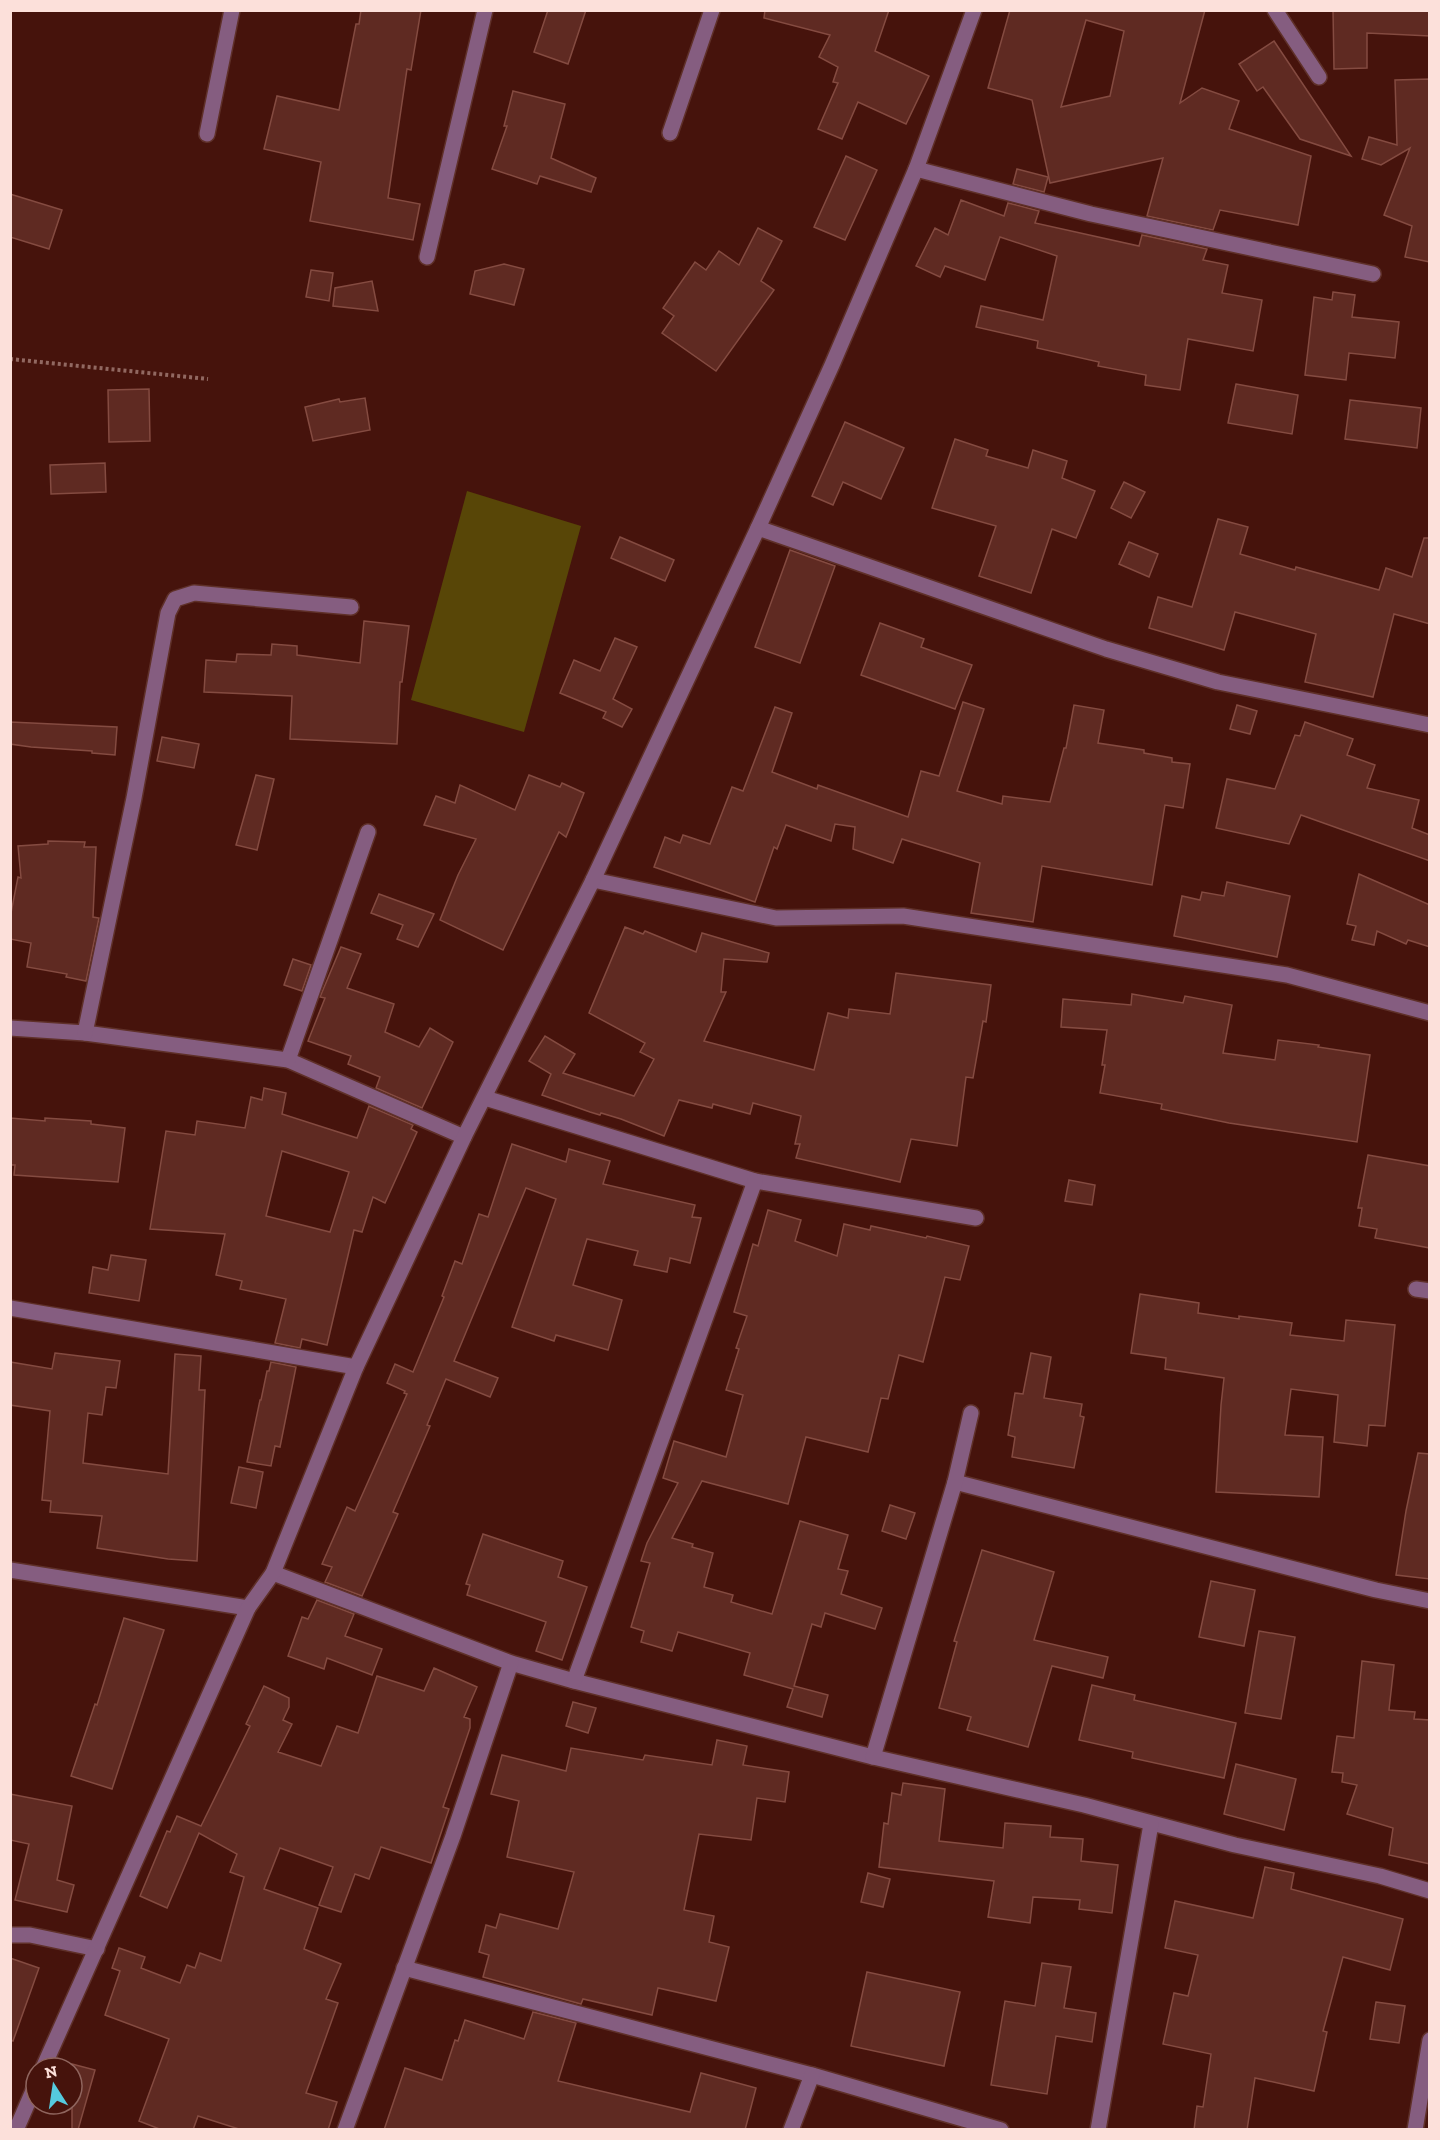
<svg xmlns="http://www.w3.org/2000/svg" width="1440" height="2140" font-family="'Zilla Slab',serif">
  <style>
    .green { fill: #584607 }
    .building { fill: #5f2a22; stroke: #844b41; stroke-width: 1.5; fill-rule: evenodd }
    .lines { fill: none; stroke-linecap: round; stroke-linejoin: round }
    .minor-casing { stroke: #5f3029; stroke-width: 18 }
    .path { stroke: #916861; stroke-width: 4; stroke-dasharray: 3 3; stroke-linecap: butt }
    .minor { stroke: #855d80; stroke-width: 15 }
  </style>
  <rect width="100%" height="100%" fill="#46130c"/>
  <path class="green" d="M 467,491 L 581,526 L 524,732 L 411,700 Z"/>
  <g class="building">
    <path d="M 361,10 L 421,10 L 411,70 L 407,69 L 388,198 L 420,204 L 413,240 L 310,221 L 321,162 L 264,149 L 277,96 L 339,110 L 356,24 L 359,24 Z"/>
    <path d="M 548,10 L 586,10 L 568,64 L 534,52 Z"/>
    <path d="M 765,10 L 889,10 L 875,51 L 929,76 L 906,124 L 858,102 L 842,139 L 818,129 L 838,83 L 833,82 L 838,67 L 819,57 L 830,35 L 764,18 Z"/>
    <path d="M 1010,10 L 1205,10 L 1180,103 L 1202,88 L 1239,101 L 1229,129 L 1311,156 L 1298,225 L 1220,210 L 1213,230 L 1147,216 L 1163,158 L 1050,183 L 1032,100 L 988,88 ZM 1086,20 L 1124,31 L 1110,96 L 1061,107 Z"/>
    <path d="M 1333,10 L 1430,10 L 1430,36 L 1367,33 L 1367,68 L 1334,69 Z"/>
    <path d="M 1274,41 L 1351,156 L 1300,139 L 1263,87 L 1257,91 L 1239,64 Z"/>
    <path d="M 1430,79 L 1430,262 L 1405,257 L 1412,226 L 1384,215 L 1410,148 L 1381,165 L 1362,159 L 1369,137 L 1397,145 L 1395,80 Z"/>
    <path d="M 513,91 L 565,104 L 551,158 L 596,178 L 591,192 L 540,176 L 537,184 L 492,169 L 507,126 L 504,126 Z"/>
    <path d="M 846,156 L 877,170 L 845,240 L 814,227 Z"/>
    <path d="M 1017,169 L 1048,177 L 1044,192 L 1013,184 Z"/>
    <path d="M 10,194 L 62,210 L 49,249 L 10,237 Z"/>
    <path d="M 961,200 L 1004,216 L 1008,203 L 1039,211 L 1035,223 L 1139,246 L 1142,235 L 1207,249 L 1203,260 L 1228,265 L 1222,293 L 1262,300 L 1253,351 L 1188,339 L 1180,390 L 1145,385 L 1146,375 L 1098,366 L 1099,362 L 1037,348 L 1038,341 L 976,327 L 981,306 L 1043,320 L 1057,256 L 1000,237 L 985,280 L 945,266 L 940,277 L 916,266 L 935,228 L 948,235 Z"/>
    <path d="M 758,228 L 782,241 L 761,281 L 774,290 L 716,371 L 662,333 L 674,316 L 663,308 L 695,262 L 706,270 L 719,251 L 739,265 Z"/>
    <path d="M 504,264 L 524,269 L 514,305 L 470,294 L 475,271 Z"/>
    <path d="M 311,270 L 333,273 L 329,301 L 306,297 Z"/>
    <path d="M 372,281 L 378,311 L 333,306 L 335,288 Z"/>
    <path d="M 1333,292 L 1355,295 L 1352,317 L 1399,322 L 1395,358 L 1349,353 L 1346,380 L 1305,375 L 1314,297 L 1332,300 Z"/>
    <path d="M 1236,384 L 1298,395 L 1292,434 L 1228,423 Z"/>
    <path d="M 149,389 L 150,441 L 109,442 L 108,390 Z"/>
    <path d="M 365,398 L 370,430 L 313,441 L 305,407 L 339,399 L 340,402 Z"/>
    <path d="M 1350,400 L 1421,408 L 1417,448 L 1345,439 Z"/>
    <path d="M 845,422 L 904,448 L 881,499 L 843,482 L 833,505 L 812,496 Z"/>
    <path d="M 955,439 L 988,450 L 986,456 L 1028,468 L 1033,450 L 1067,461 L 1062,478 L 1095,491 L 1076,538 L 1052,529 L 1031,593 L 979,576 L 996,526 L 932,508 Z"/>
    <path d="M 105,463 L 106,492 L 51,494 L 50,465 Z"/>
    <path d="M 1124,482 L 1145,492 L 1131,518 L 1111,508 Z"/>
    <path d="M 1218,519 L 1248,527 L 1240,554 L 1295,570 L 1296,567 L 1379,590 L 1386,568 L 1412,577 L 1424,538 L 1430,538 L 1430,624 L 1394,614 L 1373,697 L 1305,682 L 1316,634 L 1235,612 L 1224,650 L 1149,628 L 1158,597 L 1192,607 Z"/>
    <path d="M 620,537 L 674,560 L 665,581 L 611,558 Z"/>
    <path d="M 1129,542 L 1158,554 L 1149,577 L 1119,564 Z"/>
    <path d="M 790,550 L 835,566 L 800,663 L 755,647 Z"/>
    <path d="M 364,621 L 409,626 L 402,682 L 400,682 L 397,744 L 290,739 L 292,696 L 204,692 L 206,660 L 236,662 L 237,654 L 271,655 L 272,644 L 297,646 L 297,655 L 360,663 Z"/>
    <path d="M 880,623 L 924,639 L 921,647 L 972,665 L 955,709 L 861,675 Z"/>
    <path d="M 615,638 L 637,647 L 613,699 L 632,709 L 622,727 L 603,718 L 606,712 L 560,693 L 574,660 L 600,671 Z"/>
    <path d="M 963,702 L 984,709 L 957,791 L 1002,804 L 1003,796 L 1050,802 L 1064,748 L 1066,748 L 1074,705 L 1104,710 L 1098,743 L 1144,750 L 1144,753 L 1172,758 L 1172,762 L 1190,764 L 1183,808 L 1165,805 L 1152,885 L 1042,866 L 1033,922 L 971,913 L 980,863 L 902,839 L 893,863 L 853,849 L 855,827 L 835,824 L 831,841 L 786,825 L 777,849 L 774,847 L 755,902 L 654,867 L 665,837 L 680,843 L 683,835 L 710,844 L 732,787 L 743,791 L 775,707 L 792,713 L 772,772 L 817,789 L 818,785 L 908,817 L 921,771 L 939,776 Z"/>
    <path d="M 1237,705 L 1257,711 L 1250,734 L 1230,729 Z"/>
    <path d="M 10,722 L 117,727 L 115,755 L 92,753 L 92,751 L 31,747 L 10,744 Z"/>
    <path d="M 1305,722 L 1353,739 L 1347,755 L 1375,765 L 1367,788 L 1419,800 L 1412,828 L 1430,835 L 1430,861 L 1301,815 L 1289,844 L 1216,828 L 1227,779 L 1275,789 L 1295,735 L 1300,736 Z"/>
    <path d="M 162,737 L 199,744 L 194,768 L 157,761 Z"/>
    <path d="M 256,775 L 274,779 L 257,850 L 236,845 Z"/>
    <path d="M 529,775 L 560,787 L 562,783 L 584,793 L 566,837 L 559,832 L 503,950 L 440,920 L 458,875 L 476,839 L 424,825 L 436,796 L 455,803 L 460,785 L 515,810 Z"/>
    <path d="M 48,841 L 85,842 L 84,847 L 96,847 L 93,917 L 99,918 L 86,981 L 66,977 L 67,974 L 27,967 L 31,943 L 10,939 L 10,918 L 18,877 L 21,878 L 18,846 L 48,844 Z"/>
    <path d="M 1359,874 L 1430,905 L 1430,947 L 1408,940 L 1406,944 L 1377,931 L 1374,945 L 1352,940 L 1356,926 L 1347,924 Z"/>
    <path d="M 1227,882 L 1290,896 L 1277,957 L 1174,936 L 1182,896 L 1200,900 L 1202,892 L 1224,896 Z"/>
    <path d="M 379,894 L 434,914 L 418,947 L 397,939 L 403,925 L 371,913 Z"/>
    <path d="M 625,927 L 643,934 L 645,931 L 696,952 L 702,933 L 769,953 L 767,962 L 724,959 L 721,992 L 726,992 L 704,1041 L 814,1070 L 828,1013 L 848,1018 L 849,1009 L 890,1014 L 896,973 L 991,985 L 986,1022 L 983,1021 L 973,1078 L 966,1077 L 957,1146 L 911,1139 L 900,1182 L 796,1158 L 800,1144 L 795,1144 L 801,1116 L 753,1103 L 750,1114 L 713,1104 L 712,1108 L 679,1100 L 664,1136 L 621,1119 L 601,1113 L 600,1115 L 590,1112 L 542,1095 L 551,1074 L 529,1061 L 545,1036 L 575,1054 L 563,1073 L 634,1096 L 654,1059 L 640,1052 L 645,1043 L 589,1013 Z"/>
    <path d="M 341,947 L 361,954 L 347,988 L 394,1004 L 385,1032 L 419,1047 L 430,1028 L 453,1042 L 422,1108 L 376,1088 L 380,1077 L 348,1064 L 351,1056 L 308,1041 L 325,998 L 320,997 Z"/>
    <path d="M 293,959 L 311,965 L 302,991 L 284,985 Z"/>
    <path d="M 1132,994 L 1183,1003 L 1185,996 L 1232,1005 L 1223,1053 L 1275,1060 L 1278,1040 L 1319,1045 L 1318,1047 L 1370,1055 L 1357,1142 L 1229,1123 L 1161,1109 L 1162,1104 L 1100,1093 L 1105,1065 L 1102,1065 L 1107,1030 L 1061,1027 L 1063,999 L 1131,1005 Z"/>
    <path d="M 264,1088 L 286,1093 L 282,1114 L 357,1138 L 369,1106 L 413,1125 L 411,1129 L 417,1132 L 385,1203 L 373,1197 L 362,1232 L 354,1230 L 327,1345 L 302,1339 L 300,1348 L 275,1343 L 286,1299 L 240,1289 L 242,1281 L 216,1275 L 225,1234 L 150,1229 L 166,1131 L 195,1135 L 197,1121 L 245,1128 L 251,1097 L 262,1100 ZM 282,1151 L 349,1172 L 330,1232 L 266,1216 Z"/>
    <path d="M 10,1118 L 45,1121 L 45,1118 L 91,1121 L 91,1124 L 125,1128 L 118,1182 L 14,1175 L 15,1165 L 10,1165 Z"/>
    <path d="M 512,1144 L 566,1162 L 569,1149 L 610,1161 L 603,1184 L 695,1205 L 692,1217 L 701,1218 L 690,1263 L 670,1258 L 667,1272 L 634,1265 L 638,1251 L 587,1239 L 573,1285 L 622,1300 L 608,1350 L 556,1335 L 554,1341 L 512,1327 L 556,1199 L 526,1188 L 454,1361 L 498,1378 L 490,1397 L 446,1379 L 427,1425 L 430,1426 L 393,1512 L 398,1514 L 362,1596 L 325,1582 L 332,1567 L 322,1564 L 347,1507 L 355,1511 L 407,1394 L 404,1393 L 405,1391 L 387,1383 L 395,1364 L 413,1372 L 444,1297 L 442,1296 L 455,1261 L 462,1264 L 479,1214 L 488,1217 Z"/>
    <path d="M 1368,1155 L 1430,1166 L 1430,1248 L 1375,1238 L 1377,1229 L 1359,1226 L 1362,1208 L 1358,1208 Z"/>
    <path d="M 1069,1180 L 1095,1185 L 1092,1205 L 1065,1201 Z"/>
    <path d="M 768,1210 L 801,1220 L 795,1241 L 837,1256 L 844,1224 L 870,1230 L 871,1226 L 926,1238 L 927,1236 L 969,1246 L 960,1280 L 945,1277 L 923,1362 L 899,1355 L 888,1399 L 881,1398 L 868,1452 L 806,1437 L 788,1504 L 702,1481 L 672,1538 L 693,1544 L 692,1547 L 713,1553 L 704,1587 L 733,1595 L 731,1602 L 772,1614 L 800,1521 L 848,1535 L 838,1569 L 848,1571 L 841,1594 L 882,1608 L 875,1629 L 825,1613 L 821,1627 L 812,1624 L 794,1686 L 828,1695 L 822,1717 L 787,1707 L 793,1689 L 744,1675 L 750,1653 L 678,1632 L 672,1651 L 641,1642 L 644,1631 L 631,1627 L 650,1563 L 641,1561 L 647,1543 L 678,1483 L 663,1478 L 674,1441 L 726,1457 L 743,1395 L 726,1390 L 739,1349 L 736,1348 L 747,1316 L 734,1312 L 753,1244 L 758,1246 Z"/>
    <path d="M 111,1255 L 146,1260 L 139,1301 L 89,1293 L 93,1267 L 108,1270 Z"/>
    <path d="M 1140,1294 L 1199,1303 L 1198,1313 L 1239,1319 L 1239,1316 L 1292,1323 L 1290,1335 L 1344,1341 L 1346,1320 L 1395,1325 L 1385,1426 L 1369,1425 L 1367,1446 L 1334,1442 L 1338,1395 L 1291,1389 L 1285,1435 L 1323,1437 L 1319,1497 L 1216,1492 L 1221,1405 L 1224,1378 L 1165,1369 L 1166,1358 L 1131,1353 Z"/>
    <path d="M 55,1353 L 120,1361 L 116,1388 L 106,1387 L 102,1415 L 88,1413 L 83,1463 L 168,1474 L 175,1354 L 201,1356 L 199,1390 L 205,1390 L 197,1561 L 168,1559 L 97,1548 L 102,1516 L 50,1512 L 51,1501 L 42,1500 L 50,1411 L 10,1405 L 10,1362 L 52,1369 Z"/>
    <path d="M 1031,1353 L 1051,1357 L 1044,1398 L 1082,1404 L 1080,1416 L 1084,1417 L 1074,1468 L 1012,1457 L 1015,1437 L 1008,1435 L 1015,1393 L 1023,1394 Z"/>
    <path d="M 271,1362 L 296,1367 L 280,1447 L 275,1446 L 271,1466 L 247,1462 L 260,1400 L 261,1400 L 267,1371 L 269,1371 Z"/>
    <path d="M 1418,1453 L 1430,1454 L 1430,1579 L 1396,1575 L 1406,1511 Z"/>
    <path d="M 239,1467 L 263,1472 L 256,1508 L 231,1503 Z"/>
    <path d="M 890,1505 L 915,1513 L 906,1539 L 882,1531 Z"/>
    <path d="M 483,1534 L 563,1561 L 558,1577 L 587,1587 L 562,1660 L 536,1651 L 546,1622 L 467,1595 L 470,1585 L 466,1584 Z"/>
    <path d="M 982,1550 L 1054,1572 L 1034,1640 L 1108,1657 L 1103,1678 L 1052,1666 L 1028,1747 L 967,1730 L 971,1717 L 939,1708 L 957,1642 L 954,1641 Z"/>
    <path d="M 1211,1581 L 1255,1590 L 1244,1646 L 1199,1637 Z"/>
    <path d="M 317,1600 L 354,1614 L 345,1636 L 382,1649 L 372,1675 L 327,1658 L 324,1669 L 288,1656 L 302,1617 L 308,1619 Z"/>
    <path d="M 124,1618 L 164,1630 L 112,1789 L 71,1776 L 95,1704 L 97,1705 Z"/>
    <path d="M 1259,1631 L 1295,1637 L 1281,1719 L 1245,1713 Z"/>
    <path d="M 1362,1661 L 1394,1665 L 1389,1710 L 1415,1712 L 1414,1719 L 1430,1720 L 1430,1864 L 1389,1855 L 1393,1828 L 1347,1814 L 1357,1785 L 1342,1782 L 1343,1773 L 1332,1772 L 1337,1736 L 1354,1738 Z"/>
    <path d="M 434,1668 L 477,1687 L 464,1717 L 470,1719 L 470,1728 L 443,1807 L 449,1809 L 431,1863 L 381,1847 L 369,1879 L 355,1874 L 341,1912 L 319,1905 L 333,1867 L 280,1848 L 264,1889 L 318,1908 L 304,1949 L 341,1964 L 326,1999 L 338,2003 L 306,2093 L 337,2102 L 328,2130 L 242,2130 L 198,2116 L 193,2130 L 162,2130 L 139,2121 L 169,2039 L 105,2015 L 120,1971 L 112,1968 L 119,1948 L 145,1957 L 141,1968 L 180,1983 L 187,1965 L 195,1968 L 200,1953 L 221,1961 L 244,1877 L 230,1872 L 237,1854 L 199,1833 L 167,1908 L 140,1896 L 167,1831 L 170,1832 L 177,1816 L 201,1826 L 250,1726 L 246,1724 L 264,1686 L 289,1698 L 289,1707 L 283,1720 L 292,1724 L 278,1752 L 321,1766 L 337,1726 L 358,1733 L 377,1676 L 424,1691 Z"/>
    <path d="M 1092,1685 L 1135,1695 L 1134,1700 L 1236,1723 L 1224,1778 L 1132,1758 L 1133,1752 L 1079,1740 Z"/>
    <path d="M 573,1702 L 596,1708 L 588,1733 L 566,1726 Z"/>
    <path d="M 717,1740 L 747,1746 L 743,1765 L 789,1772 L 785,1802 L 757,1798 L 751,1840 L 699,1834 L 684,1910 L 714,1916 L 709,1942 L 729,1947 L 716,2001 L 658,1988 L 652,2015 L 583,1999 L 581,2004 L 483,1977 L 489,1955 L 479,1952 L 486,1925 L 496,1928 L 500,1914 L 558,1929 L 574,1872 L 507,1857 L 519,1801 L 491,1794 L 502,1755 L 566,1771 L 571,1748 L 643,1760 L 645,1755 L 712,1765 Z"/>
    <path d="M 1236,1764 L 1296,1779 L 1284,1830 L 1224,1814 Z"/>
    <path d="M 903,1783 L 945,1789 L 939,1841 L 1003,1848 L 1005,1823 L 1051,1826 L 1050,1837 L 1083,1839 L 1081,1861 L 1118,1865 L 1112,1913 L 1079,1909 L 1080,1900 L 1033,1897 L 1030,1923 L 988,1917 L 994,1881 L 879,1867 L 884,1823 L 888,1824 L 892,1793 L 901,1795 Z"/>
    <path d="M 10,1794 L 72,1806 L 57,1880 L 74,1885 L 67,1912 L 15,1900 L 29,1844 L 10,1840 Z"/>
    <path d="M 1265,1867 L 1294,1873 L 1291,1889 L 1403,1919 L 1390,1970 L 1343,1957 L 1323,2031 L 1327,2032 L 1314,2091 L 1255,2078 L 1247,2130 L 1194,2130 L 1197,2106 L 1203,2107 L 1211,2054 L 1163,2044 L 1174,1993 L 1188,1996 L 1198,1955 L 1165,1948 L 1175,1901 L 1253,1918 Z"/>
    <path d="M 868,1873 L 890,1879 L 883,1907 L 861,1902 Z"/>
    <path d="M 10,1958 L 39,1968 L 13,2041 L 10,2040 Z"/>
    <path d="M 1042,1963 L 1071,1967 L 1064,2008 L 1096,2013 L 1092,2042 L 1056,2036 L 1047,2094 L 991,2085 L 1005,2001 L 1035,2006 Z"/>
    <path d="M 867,1972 L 960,1992 L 944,2066 L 851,2046 Z"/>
    <path d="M 1376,2002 L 1405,2006 L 1399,2043 L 1370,2039 Z"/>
    <path d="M 533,2012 L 576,2023 L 558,2081 L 690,2112 L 701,2073 L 756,2088 L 745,2130 L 384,2130 L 405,2068 L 442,2080 L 455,2040 L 458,2041 L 465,2020 L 524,2039 Z"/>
    <path d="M 72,2064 L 95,2070 L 78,2130 L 72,2129 Z"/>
  </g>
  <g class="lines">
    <defs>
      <g id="minor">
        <path d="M 1275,10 L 1319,77"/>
        <path d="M 670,133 L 712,10"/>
        <path d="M 207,134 L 232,10"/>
        <path d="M 916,169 L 1091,214 L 1373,274"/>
        <path d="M 427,257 L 485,10"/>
        <path d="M 758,528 L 1106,649 L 1218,682 L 1430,725"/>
        <path d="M 593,880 L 776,918 L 903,916 L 1287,975 L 1430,1013"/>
        <path d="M 10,1028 L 85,1033 L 288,1060 L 464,1137"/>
        <path d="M 85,1033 L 134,798 L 168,613 L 175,599 L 194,593 L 351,607"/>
        <path d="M 288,1060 L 368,832"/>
        <path d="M 485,1098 L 755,1181 L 976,1218"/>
        <path d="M 1416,1289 L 1430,1291"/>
        <path d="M 10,1308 L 356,1367"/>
        <path d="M 955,1482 L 1376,1590 L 1430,1601"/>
        <path d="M 10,1570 L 248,1608"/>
        <path d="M 273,1573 L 511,1663 L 574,1681 L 873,1757 L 1084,1805 L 1235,1845 L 1380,1876 L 1430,1891"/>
        <path d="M 574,1681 L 755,1181"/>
        <path d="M 873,1757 L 955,1482 L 971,1413"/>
        <path d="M 10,1935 L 30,1935 L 97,1949"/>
        <path d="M 404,1968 L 812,2075 L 1001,2130"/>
        <path d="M 43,2068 L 248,1608 L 273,1573 L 356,1367 L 464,1137 L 593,880 L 758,528 L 832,365 L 916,169 L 974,10"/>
        <path d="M 16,2130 L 36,2084"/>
        <path d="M 345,2130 L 453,1836 L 511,1663"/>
        <path d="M 791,2130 L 812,2075"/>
        <path d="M 1098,2130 L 1151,1824"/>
        <path d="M 1415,2130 L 1430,2040"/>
      </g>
    </defs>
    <use href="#minor" class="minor-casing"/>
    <path class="path" d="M 10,359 L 208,379"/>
    <use href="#minor" class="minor"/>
  </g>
  <rect width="1440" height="2140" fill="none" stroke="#fce0da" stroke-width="24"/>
  <g transform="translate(54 2086) rotate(348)"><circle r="28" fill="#46130c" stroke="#8f655e" stroke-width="1.5"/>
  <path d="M0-4.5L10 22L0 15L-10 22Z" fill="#55cade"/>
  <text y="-9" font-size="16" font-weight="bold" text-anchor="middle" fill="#fce0da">N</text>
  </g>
</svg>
